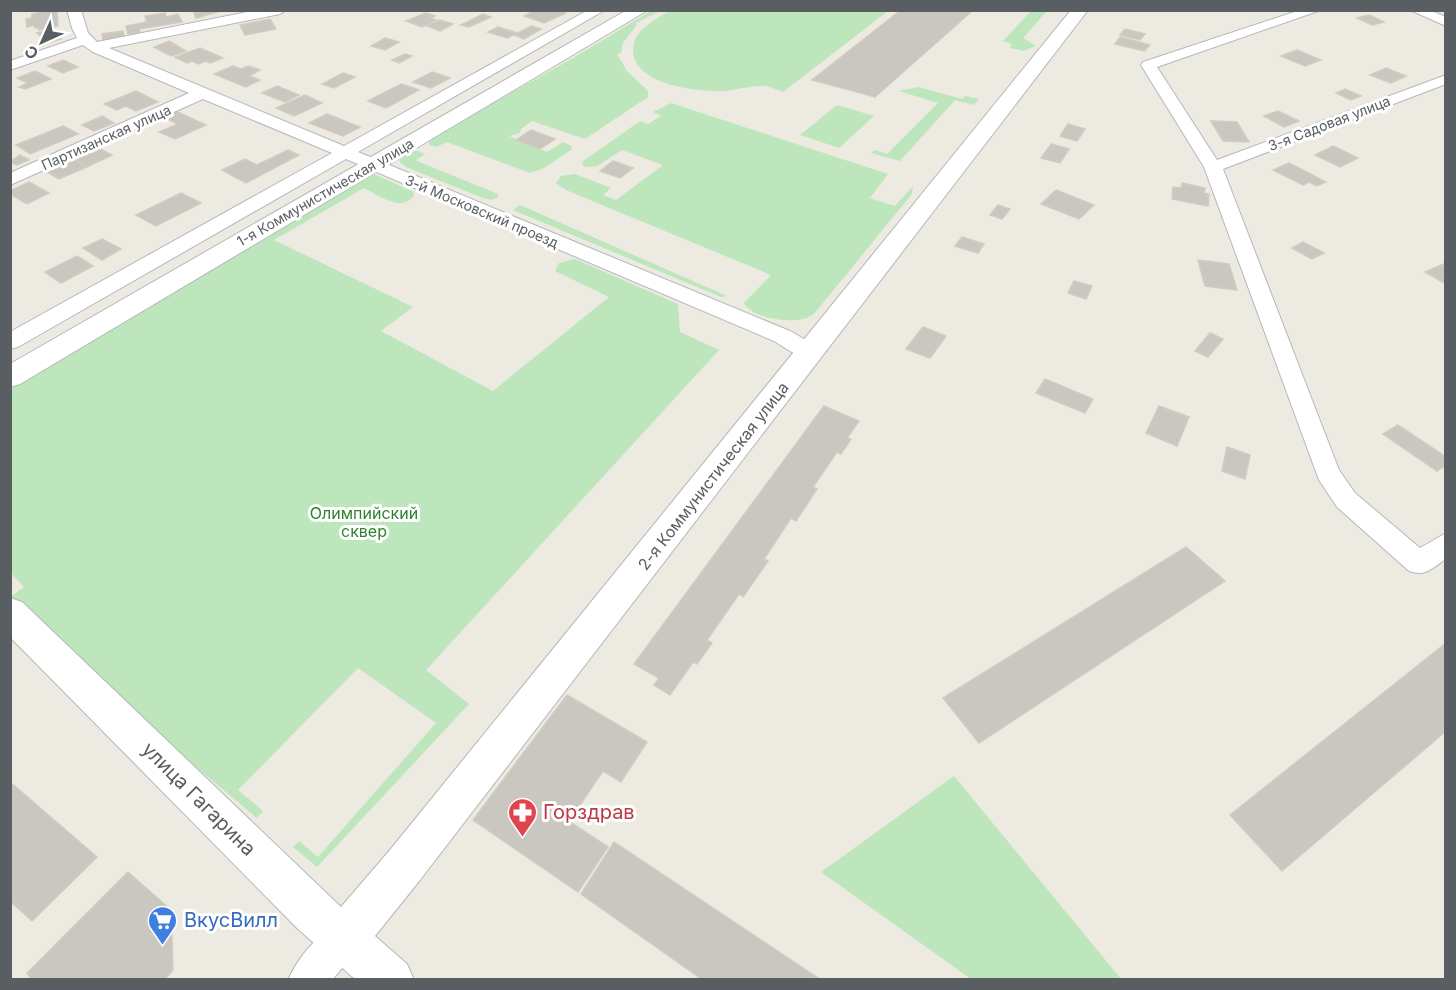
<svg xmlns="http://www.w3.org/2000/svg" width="1456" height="990" font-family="Inter,sans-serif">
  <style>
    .green { fill: #bde6bc }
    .building { fill: #cac6c0; stroke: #d2cbbf; stroke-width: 1.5 }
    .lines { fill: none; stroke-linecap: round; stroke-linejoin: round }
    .minor-casing { stroke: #b4b7bc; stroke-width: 2 }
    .tertiary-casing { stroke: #b4b7bc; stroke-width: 2 }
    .minor { fill: #fff; fill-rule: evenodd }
    .tertiary { fill: #fff; fill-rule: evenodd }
    .labels { text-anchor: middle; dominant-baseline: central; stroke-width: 6; stroke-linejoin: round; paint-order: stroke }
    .far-street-label { font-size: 14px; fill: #595e62; stroke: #fff }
    .street-label { font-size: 16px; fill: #595e62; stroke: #fff }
    .park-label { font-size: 16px; fill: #308231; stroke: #fff }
    .near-street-label { font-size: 20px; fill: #595e62; stroke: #fff }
    .near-health-label { font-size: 20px; fill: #be3a42; stroke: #fff; text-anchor: start }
    .near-shop-label { font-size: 20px; fill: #366cbe; stroke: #fff; text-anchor: start }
  </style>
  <rect width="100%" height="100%" fill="#edeae1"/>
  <g class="green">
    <path d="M 671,10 L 888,10 L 888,11 L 783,92 C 778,90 771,87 766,86 C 753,85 738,90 724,91 C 700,92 642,86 634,57 C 628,32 653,21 671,10 Z"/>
    <path d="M 651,11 L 660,11 L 634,24 L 637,25 L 623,43 L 621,53 L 617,54 L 627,71 L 648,91 L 648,97 L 585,139 L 532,121 L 521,129 L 520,133 L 509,136 L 547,152 L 563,142 L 572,146 L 571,150 L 544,168 L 530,173 L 447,142 L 436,147 L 429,145 L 429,139 L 573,58 Z"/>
    <path d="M 1031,11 L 1047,11 L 1023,38 L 1036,46 L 1024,51 L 1010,48 L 1012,44 L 1003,41 Z"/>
    <path d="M 918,87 L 962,99 L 965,96 L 979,99 L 974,105 L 955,100 L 900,161 L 871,153 L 875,150 L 887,154 L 938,103 L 899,91 Z"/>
    <path d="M 671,103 L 888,174 L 870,198 L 895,206 L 913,186 L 912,194 L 814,314 C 799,326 753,320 744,303 L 771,275 L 566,190 L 556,183 L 561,176 L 575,174 L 611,188 L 603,195 L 616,200 L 663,165 L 622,150 L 597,166 L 584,167 L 582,162 L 640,121 L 648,124 L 661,116 L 653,112 Z"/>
    <path d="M 837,105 L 874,116 L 839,148 L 800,135 Z"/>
    <path d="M 407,152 L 418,151 L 425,154 L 416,160 L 417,161 L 498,194 L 498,197 L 491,200 L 480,197 L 406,167 L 399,161 Z"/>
    <path d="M 369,175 L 376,175 L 414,192 L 413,197 C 399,212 379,195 364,188 L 274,240 L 413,307 L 381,331 L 493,391 L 609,297 L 555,271 L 559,263 L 575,259 L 678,304 L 680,332 L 719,350 L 426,670 L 469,704 L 317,867 L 293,847 L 299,841 L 318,857 L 436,723 L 358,668 L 238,790 L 263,811 L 257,818 L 11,612 L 10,597 L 24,587 L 11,573 L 11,389 L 346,184 Z"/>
    <path d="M 520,205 L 727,296 L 721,297 L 513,210 Z"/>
    <path d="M 954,776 L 1121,979 L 971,979 L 821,872 Z"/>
  </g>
  <g class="building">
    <path d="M 50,10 L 57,10 L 58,26 L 39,30 L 39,28 L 35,28 L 34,25 L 27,27 L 26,19 L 32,18 L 32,14 Z"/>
    <path d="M 206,10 L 224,10 L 196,18 L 194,13 Z"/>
    <path d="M 536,10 L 560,10 L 566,13 L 544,23 L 524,16 Z"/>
    <path d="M 901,10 L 971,12 L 875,97 L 812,80 Z"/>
    <path d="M 165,13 L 166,17 L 178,14 L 182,22 L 139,29 L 140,32 L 128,34 L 126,26 L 147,22 L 145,16 Z"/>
    <path d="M 426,13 L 435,16 L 430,18 L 436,20 L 422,27 L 406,21 Z"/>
    <path d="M 483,14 L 491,17 L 469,27 L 461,25 Z"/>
    <path d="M 1369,15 L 1384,22 L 1372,25 L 1357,18 Z"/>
    <path d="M 270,19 L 276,29 L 245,35 L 240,25 Z"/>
    <path d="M 440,20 L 453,24 L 440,31 L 427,26 Z"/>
    <path d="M 531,26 L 541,29 L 524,39 L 514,35 Z"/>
    <path d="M 498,27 L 517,33 L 507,38 L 488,32 Z"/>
    <path d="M 1125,29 L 1145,34 L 1140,40 L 1120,35 Z"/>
    <path d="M 49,30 L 61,39 L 48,43 L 37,33 Z"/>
    <path d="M 123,31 L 124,36 L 103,40 L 102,34 Z"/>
    <path d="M 1120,37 L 1150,45 L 1144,51 L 1115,44 Z"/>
    <path d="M 385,38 L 399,42 L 385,50 L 371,46 Z"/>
    <path d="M 169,41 L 186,51 L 171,56 L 154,47 Z"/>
    <path d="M 200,48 L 223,58 L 210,63 L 206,61 L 198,64 L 192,61 L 187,63 L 175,57 Z"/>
    <path d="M 1297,50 L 1321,60 L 1305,66 L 1281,56 Z"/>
    <path d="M 405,54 L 412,56 L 399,63 L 392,60 Z"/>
    <path d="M 63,60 L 78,67 L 63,73 L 48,66 Z"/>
    <path d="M 233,66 L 241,69 L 248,66 L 260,70 L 249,76 L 260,80 L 246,87 L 214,74 Z"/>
    <path d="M 1386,68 L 1406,76 L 1391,83 L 1370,75 Z"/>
    <path d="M 35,71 L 51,79 L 25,89 L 19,87 L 28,83 L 17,78 Z"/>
    <path d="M 432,72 L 450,78 L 431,88 L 413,82 Z"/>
    <path d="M 343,73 L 355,77 L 334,88 L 322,84 Z"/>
    <path d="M 401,84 L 419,90 L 386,108 L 368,101 Z"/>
    <path d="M 277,86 L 299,95 L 285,102 L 262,93 Z"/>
    <path d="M 1345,89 L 1361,96 L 1351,100 L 1336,93 Z"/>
    <path d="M 136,91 L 158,102 L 136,111 L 126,106 L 117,110 L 104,104 Z"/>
    <path d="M 305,95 L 322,103 L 294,116 L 276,108 Z"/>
    <path d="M 173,110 L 206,125 L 175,139 L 159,132 L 178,124 L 160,116 Z"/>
    <path d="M 1278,111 L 1299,121 L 1284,127 L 1264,116 Z"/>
    <path d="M 327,114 L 360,127 L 343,136 L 309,123 Z"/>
    <path d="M 102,116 L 114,123 L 94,131 L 82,125 Z"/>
    <path d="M 1211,121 L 1237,122 L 1249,142 L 1223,141 Z"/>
    <path d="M 1068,124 L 1085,129 L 1077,141 L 1060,136 Z"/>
    <path d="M 63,126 L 78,134 L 30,154 L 16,145 Z"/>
    <path d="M 531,130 L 555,139 L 540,149 L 516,140 Z"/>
    <path d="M 1051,144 L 1069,149 L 1060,163 L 1041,158 Z"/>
    <path d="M 1333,146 L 1358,158 L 1340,167 L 1315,155 Z"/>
    <path d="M 100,149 L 112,155 L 87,167 L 75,160 Z"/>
    <path d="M 288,150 L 299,155 L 246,183 L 222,170 L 245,159 L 257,165 Z"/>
    <path d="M 20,155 L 29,160 L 17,165 L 10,162 Z"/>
    <path d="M 75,160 L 87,167 L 59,179 L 47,172 Z"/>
    <path d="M 613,161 L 633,168 L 620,178 L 600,171 Z"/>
    <path d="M 1289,163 L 1326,182 L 1317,186 L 1309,182 L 1303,185 L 1273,170 Z"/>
    <path d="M 29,182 L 49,193 L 27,204 L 10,194 L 10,191 Z"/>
    <path d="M 1182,183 L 1205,188 L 1204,193 L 1209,194 L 1208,206 L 1172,199 L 1173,187 L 1181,188 Z"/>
    <path d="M 1056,190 L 1094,205 L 1079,219 L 1041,204 Z"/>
    <path d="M 181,193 L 201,203 L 156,226 L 136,215 Z"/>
    <path d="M 998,205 L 1010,209 L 1002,219 L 990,215 Z"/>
    <path d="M 962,237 L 984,244 L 978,253 L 955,246 Z"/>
    <path d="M 102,239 L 121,249 L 102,260 L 83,248 Z"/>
    <path d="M 1303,242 L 1324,253 L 1312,259 L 1292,248 Z"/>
    <path d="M 77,256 L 93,266 L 61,283 L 45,272 Z"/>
    <path d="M 1198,260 L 1229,264 L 1237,290 L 1205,286 Z"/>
    <path d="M 1446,263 L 1446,284 L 1425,272 Z"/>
    <path d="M 1074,281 L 1092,286 L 1086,299 L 1068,293 Z"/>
    <path d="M 923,327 L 946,336 L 930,358 L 906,349 Z"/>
    <path d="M 1210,333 L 1223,339 L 1208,357 L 1195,351 Z"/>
    <path d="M 1045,379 L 1093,399 L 1085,413 L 1036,393 Z"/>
    <path d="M 824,406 L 859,421 L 847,438 L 851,439 L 841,454 L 837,452 L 813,487 L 817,489 L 796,521 L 791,518 L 764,559 L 768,561 L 743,597 L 739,594 L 707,640 L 712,643 L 697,664 L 693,662 L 670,695 L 654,685 L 659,678 L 634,664 Z"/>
    <path d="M 1159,406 L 1189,417 L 1177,446 L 1146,433 Z"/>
    <path d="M 1398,425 L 1446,457 L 1446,465 L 1437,471 L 1383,434 Z"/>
    <path d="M 1227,447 L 1250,455 L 1245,479 L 1222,471 Z"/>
    <path d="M 1186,547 L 1225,581 L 979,743 L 943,698 Z"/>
    <path d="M 1446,643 L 1446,731 L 1282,871 L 1230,815 Z"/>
    <path d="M 567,695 L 647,742 L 621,782 L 603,771 L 569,821 L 608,847 L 578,892 L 473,820 Z"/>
    <path d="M 10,782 L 97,857 L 32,921 L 10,901 Z"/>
    <path d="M 614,842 L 821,980 L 703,980 L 581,894 Z"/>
    <path d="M 128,872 L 171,910 L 173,970 L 164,980 L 32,980 L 27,973 Z"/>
  </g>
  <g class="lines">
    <defs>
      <g id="minor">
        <path d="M 67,10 L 81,10 L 88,33 L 97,42 L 257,10 L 286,10 L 280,14 L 109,48 L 344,146 L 588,10 L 605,10 L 358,152 L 790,331 L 818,347 L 821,352 L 818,357 C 802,362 788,349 774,341 L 346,159 L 18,347 L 10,349 L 10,332 L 332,153 L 203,99 L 10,185 L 10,173 L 189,93 L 93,52 L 83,45 L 10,70 L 10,61 L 77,38 L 72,28 Z"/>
        <path d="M 1300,10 L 1321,10 L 1157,67 L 1217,160 L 1446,75 L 1446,84 L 1223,169 L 1339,470 L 1355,493 L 1420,548 L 1446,533 L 1446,559 C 1432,568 1426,577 1409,571 L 1337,507 L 1319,480 L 1204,167 L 1141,65 L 1143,62 Z"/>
        <path d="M 1410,10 L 1429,10 L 1446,17 L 1446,26 Z"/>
        <path d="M 343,921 L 356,926 L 361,939 L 356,952 L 332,980 L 288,980 C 298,957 321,930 343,921 Z"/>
      </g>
      <g id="tertiary">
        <path d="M 627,10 L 648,10 L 20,384 L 10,387 L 10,364 Z"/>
        <path d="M 1071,10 L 1088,10 L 420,880 L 375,936 L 407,964 L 414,980 L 356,980 L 298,929 L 10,637 L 10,598 L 22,602 L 341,907 L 390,850 Z"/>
      </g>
    </defs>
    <use href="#minor" class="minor-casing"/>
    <use href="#tertiary" class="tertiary-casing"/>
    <use href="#minor" class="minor"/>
    <use href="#tertiary" class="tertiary"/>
  </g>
  <defs>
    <symbol id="pharmacy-pin" viewBox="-11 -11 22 30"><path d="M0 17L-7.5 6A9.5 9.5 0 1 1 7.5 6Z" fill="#e0444e" stroke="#fff"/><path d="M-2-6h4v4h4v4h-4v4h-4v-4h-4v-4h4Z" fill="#fff"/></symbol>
    <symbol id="supermarket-pin" viewBox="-11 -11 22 30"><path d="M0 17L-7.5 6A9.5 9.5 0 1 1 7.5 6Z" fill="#3f7fe0" stroke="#fff"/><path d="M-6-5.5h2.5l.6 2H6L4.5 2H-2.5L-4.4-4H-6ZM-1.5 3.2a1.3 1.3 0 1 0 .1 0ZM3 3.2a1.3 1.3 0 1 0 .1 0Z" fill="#fff"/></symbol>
  </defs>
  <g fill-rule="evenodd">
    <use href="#pharmacy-pin" x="506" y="796" width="33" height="45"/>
    <use href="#supermarket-pin" x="146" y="904" width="33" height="45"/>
  </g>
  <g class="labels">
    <g class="far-street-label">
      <text transform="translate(1329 123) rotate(-21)">3-я Садовая улица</text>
      <text transform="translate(106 137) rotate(-24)">Партизанская улица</text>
      <text transform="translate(325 192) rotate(-30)">1-я Коммунистическая улица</text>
      <text transform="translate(482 211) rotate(23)">3-й Московский проезд</text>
    </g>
    <g class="street-label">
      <text transform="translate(713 476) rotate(-52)">2-я Коммунистическая улица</text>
    </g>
    <g class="park-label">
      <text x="364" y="513">Олимпийский<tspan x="364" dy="18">сквер</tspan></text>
    </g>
    <g class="near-street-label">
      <text transform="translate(199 799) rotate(45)">улица Гагарина</text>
    </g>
    <g class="near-health-label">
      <text x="543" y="812">Горздрав</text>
    </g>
    <g class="near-shop-label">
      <text x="184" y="920">ВкусВилл</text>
    </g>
  </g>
  <rect width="1456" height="990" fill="none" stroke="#595e62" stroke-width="24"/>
  <g transform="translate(42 42) rotate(225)" stroke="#ffffff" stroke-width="4.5" paint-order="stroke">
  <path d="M0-4.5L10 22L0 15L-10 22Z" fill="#595e62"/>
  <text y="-9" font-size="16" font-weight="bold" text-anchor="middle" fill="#595e62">С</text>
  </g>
</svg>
